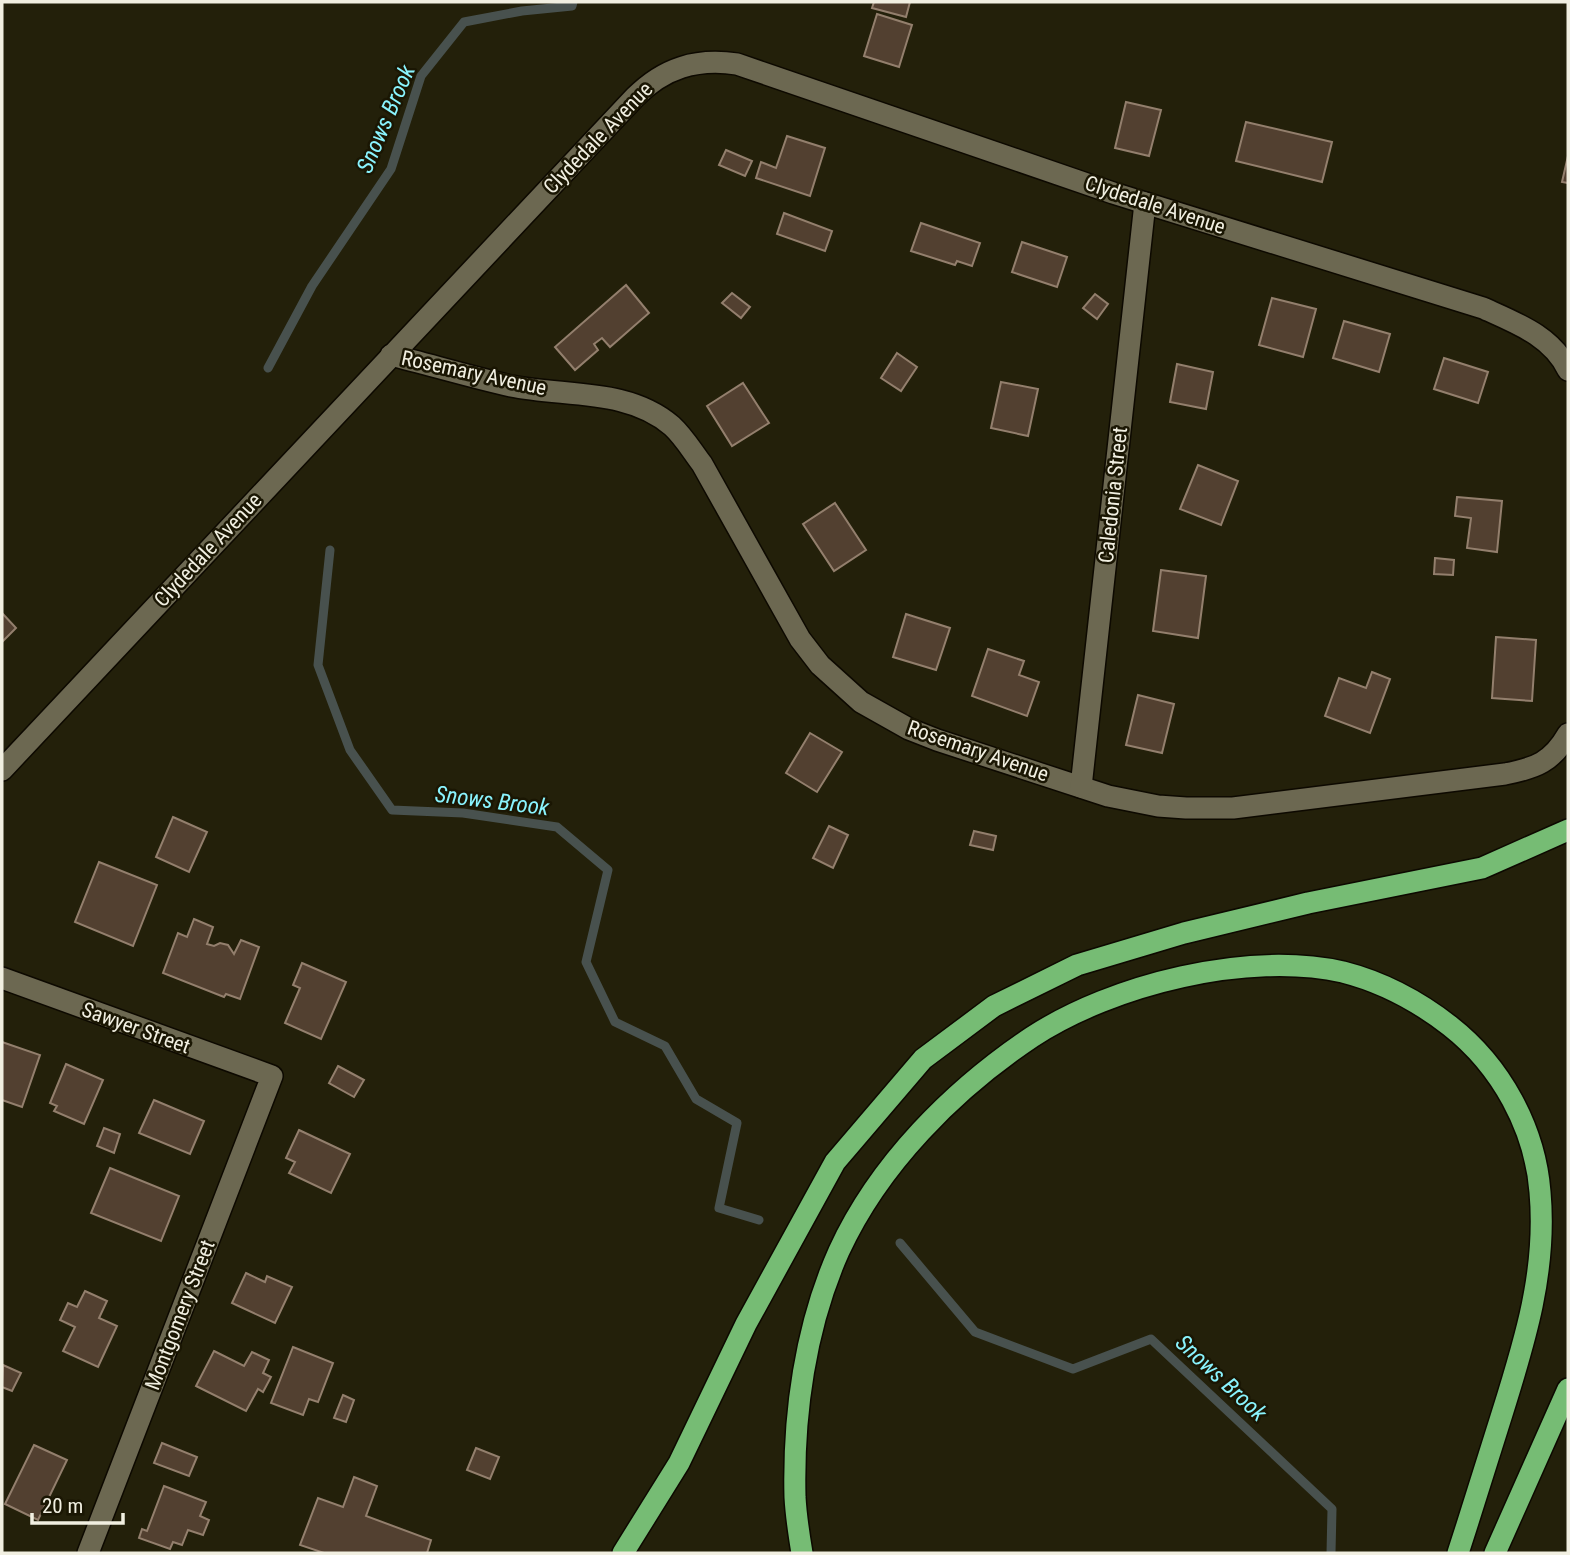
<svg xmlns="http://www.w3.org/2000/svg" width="1570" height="1555" font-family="'Roboto Condensed',sans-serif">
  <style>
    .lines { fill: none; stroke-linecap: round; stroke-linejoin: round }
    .stream { stroke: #48514e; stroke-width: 9 }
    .building { fill: #524030; stroke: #937f6d; stroke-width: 2 }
    .street-casing { stroke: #0d0900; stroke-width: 24 }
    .highway-casing { stroke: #0d0900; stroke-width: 24 }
    .street { stroke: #6c6851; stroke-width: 21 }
    .highway { stroke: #76bc74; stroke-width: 21 }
    .labels { text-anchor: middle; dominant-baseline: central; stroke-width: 5; stroke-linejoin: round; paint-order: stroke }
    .street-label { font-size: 21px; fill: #f1efe1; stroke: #1a1603 }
    .water-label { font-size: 23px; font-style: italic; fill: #8af4fe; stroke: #1a1603 }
  </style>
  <rect width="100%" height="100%" fill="#23200a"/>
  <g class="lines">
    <g class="stream">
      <path d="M 268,368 L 312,286 L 391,169 L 421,76 L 464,22 L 522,11 L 572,6 L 573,2"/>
      <path d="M 330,550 L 318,665 L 350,750 L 392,810 L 463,813 L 557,827 L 608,870 L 586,962 L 615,1022 L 665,1046 L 696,1099 L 737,1123 L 719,1208 L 759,1220"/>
      <path d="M 900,1243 L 975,1332 L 1073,1369 L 1151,1339 L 1332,1509 L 1331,1553"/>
    </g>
  </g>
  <g class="building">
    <path d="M 874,2 L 910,2 L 906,17 L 872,8 Z"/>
    <path d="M 877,14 L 912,25 L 899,67 L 864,56 Z"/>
    <path d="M 1126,102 L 1161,110 L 1149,156 L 1115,148 Z"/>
    <path d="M 1246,122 L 1332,142 L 1322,182 L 1236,161 Z"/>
    <path d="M 787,136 L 825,148 L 810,196 L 756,178 L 761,162 L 776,168 Z"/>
    <path d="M 726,150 L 752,161 L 745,176 L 719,165 Z"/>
    <path d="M 1568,156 L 1568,183 L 1562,182 Z"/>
    <path d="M 784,213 L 832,231 L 825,251 L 777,234 Z"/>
    <path d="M 921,223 L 980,243 L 972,266 L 957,261 L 955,265 L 911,251 Z"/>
    <path d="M 1022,242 L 1067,257 L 1057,287 L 1012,272 Z"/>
    <path d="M 626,285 L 649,313 L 610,347 L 602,338 L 594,344 L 598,350 L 575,370 L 555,347 Z"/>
    <path d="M 732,293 L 750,307 L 741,318 L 722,303 Z"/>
    <path d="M 1095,294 L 1108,304 L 1097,319 L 1083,308 Z"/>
    <path d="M 1272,298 L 1316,309 L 1303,357 L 1259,345 Z"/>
    <path d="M 1344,321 L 1390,334 L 1379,372 L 1333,358 Z"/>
    <path d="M 897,353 L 917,367 L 901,391 L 881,378 Z"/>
    <path d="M 1444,358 L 1488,372 L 1478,403 L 1434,389 Z"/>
    <path d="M 1177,364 L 1213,372 L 1206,409 L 1170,402 Z"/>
    <path d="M 1001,382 L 1038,389 L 1028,436 L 991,428 Z"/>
    <path d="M 743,383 L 769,423 L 732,446 L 707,406 Z"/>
    <path d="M 1198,465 L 1238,481 L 1221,525 L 1180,509 Z"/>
    <path d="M 1457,497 L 1502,501 L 1497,552 L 1467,548 L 1471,518 L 1455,516 Z"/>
    <path d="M 835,503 L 866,550 L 834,571 L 803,524 Z"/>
    <path d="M 1435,558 L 1454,560 L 1453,575 L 1434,574 Z"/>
    <path d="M 1161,570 L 1206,576 L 1198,638 L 1153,631 Z"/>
    <path d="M 2,613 L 16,628 L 2,642 Z"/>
    <path d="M 906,614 L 950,628 L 936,670 L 893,657 Z"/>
    <path d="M 1496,637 L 1536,640 L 1532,701 L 1492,698 Z"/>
    <path d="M 988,649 L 1024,661 L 1019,675 L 1039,682 L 1027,716 L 972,696 Z"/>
    <path d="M 1372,672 L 1390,679 L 1370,733 L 1325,716 L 1339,678 L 1366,688 Z"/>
    <path d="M 1138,695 L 1174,704 L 1162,753 L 1126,745 Z"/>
    <path d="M 810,733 L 842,752 L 817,792 L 786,773 Z"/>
    <path d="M 173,817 L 207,832 L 189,872 L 156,857 Z"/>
    <path d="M 829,826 L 848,835 L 833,868 L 813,858 Z"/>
    <path d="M 974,831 L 996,836 L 993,850 L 970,845 Z"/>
    <path d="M 99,862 L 157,885 L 133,946 L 75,922 Z"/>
    <path d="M 194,919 L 213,927 L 207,944 L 214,946 L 220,943 L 228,945 L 234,954 L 241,940 L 259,947 L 240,999 L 226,994 L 224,997 L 163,973 L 178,933 L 187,937 Z"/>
    <path d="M 302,963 L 346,982 L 321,1039 L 285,1023 L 300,988 L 293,985 Z"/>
    <path d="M 2,1042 L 40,1055 L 22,1107 L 2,1100 Z"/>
    <path d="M 66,1064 L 103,1080 L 84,1124 L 54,1111 L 57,1106 L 50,1103 Z"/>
    <path d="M 338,1066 L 364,1080 L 354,1097 L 329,1083 Z"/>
    <path d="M 154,1100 L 204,1121 L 190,1154 L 139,1133 Z"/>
    <path d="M 104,1128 L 120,1134 L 114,1153 L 97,1146 Z"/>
    <path d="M 299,1130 L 350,1154 L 331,1193 L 289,1173 L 295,1162 L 286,1158 Z"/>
    <path d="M 110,1168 L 179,1196 L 161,1241 L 91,1213 Z"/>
    <path d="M 246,1273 L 265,1282 L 267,1276 L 292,1287 L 275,1323 L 232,1303 Z"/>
    <path d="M 85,1291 L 107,1301 L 99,1318 L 117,1326 L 98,1367 L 63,1351 L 75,1327 L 60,1320 L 68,1303 L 77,1307 Z"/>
    <path d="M 293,1347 L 333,1363 L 318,1402 L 309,1399 L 303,1415 L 271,1403 Z"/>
    <path d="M 214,1351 L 244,1366 L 252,1352 L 269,1360 L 263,1373 L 271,1377 L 263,1392 L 258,1389 L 246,1411 L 196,1386 Z"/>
    <path d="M 3,1365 L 21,1373 L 12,1391 L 2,1387 Z"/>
    <path d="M 343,1395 L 354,1400 L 346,1422 L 334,1418 Z"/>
    <path d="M 162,1443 L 197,1457 L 189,1476 L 154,1463 Z"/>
    <path d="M 34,1445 L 67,1460 L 38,1520 L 5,1504 Z"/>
    <path d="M 476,1448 L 499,1457 L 490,1479 L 467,1470 Z"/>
    <path d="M 354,1477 L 377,1486 L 366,1516 L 431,1540 L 427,1553 L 324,1553 L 300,1545 L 318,1498 L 343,1507 Z"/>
    <path d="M 164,1486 L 206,1502 L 200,1516 L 209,1520 L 203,1535 L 188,1530 L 182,1545 L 173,1542 L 170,1549 L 139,1538 L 142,1529 L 147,1531 Z"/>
  </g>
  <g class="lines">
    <defs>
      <g id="street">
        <path d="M 391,355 C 431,365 471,377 511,386 C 565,397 628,388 672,426 C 684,437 692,451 702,464 L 800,639 L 820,665 L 861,702 L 909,729 L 937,740 L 1108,796 L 1158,806 L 1186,808 L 1233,808 L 1505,774 C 1536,768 1552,762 1568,734"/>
        <path d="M 2,770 L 635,97 C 664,68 696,58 737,64 L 1113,193 L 1483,308 C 1516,323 1552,336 1568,370"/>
        <path d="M 1081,787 L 1145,203"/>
        <path d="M 2,978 L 272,1076 L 88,1553"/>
      </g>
      <g id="highway">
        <path d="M 623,1553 L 679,1463 L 746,1324 L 835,1162 L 923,1059 L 994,1006 L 1077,965 L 1184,933 L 1308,903 L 1482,868 L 1568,830"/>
        <path d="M 802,1553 C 799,1535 796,1516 795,1497 C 793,1415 805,1327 839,1251 C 879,1164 953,1090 1032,1037 C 1113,984 1248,951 1343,972 C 1382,982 1418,1001 1450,1026 C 1501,1066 1535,1128 1540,1192 C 1547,1270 1525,1341 1502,1414 C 1487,1461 1473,1507 1458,1553"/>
        <path d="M 1495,1553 L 1568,1389"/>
      </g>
    </defs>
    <use href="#street" class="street-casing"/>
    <use href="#highway" class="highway-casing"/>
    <use href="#street" class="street"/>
    <use href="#highway" class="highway"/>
  </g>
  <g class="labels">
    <g class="street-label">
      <text transform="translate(598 138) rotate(-46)">Clydedale Avenue</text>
      <text transform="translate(1155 205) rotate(18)">Clydedale Avenue</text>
      <text transform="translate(474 373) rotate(12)">Rosemary Avenue</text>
      <text transform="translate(1113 495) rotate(-84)">Caledonia Street</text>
      <text transform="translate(208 550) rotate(-47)">Clydedale Avenue</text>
      <text transform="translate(978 751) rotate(19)">Rosemary Avenue</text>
      <text transform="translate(136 1028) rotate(20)">Sawyer Street</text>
      <text transform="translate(180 1315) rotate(-69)">Montgomery Street</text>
    </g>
    <g class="water-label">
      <text transform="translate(386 119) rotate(-67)">Snows Brook</text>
      <text transform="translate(492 801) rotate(7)">Snows Brook</text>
      <text transform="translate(1221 1378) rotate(43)">Snows Brook</text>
    </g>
  </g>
  <rect width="1570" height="1555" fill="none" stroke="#f1efe1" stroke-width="7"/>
  <path d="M32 1513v10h91v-10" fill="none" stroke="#f1efe1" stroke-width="3.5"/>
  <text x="42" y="1513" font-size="21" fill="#f1efe1" stroke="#1a1603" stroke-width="5" paint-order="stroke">20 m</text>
</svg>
